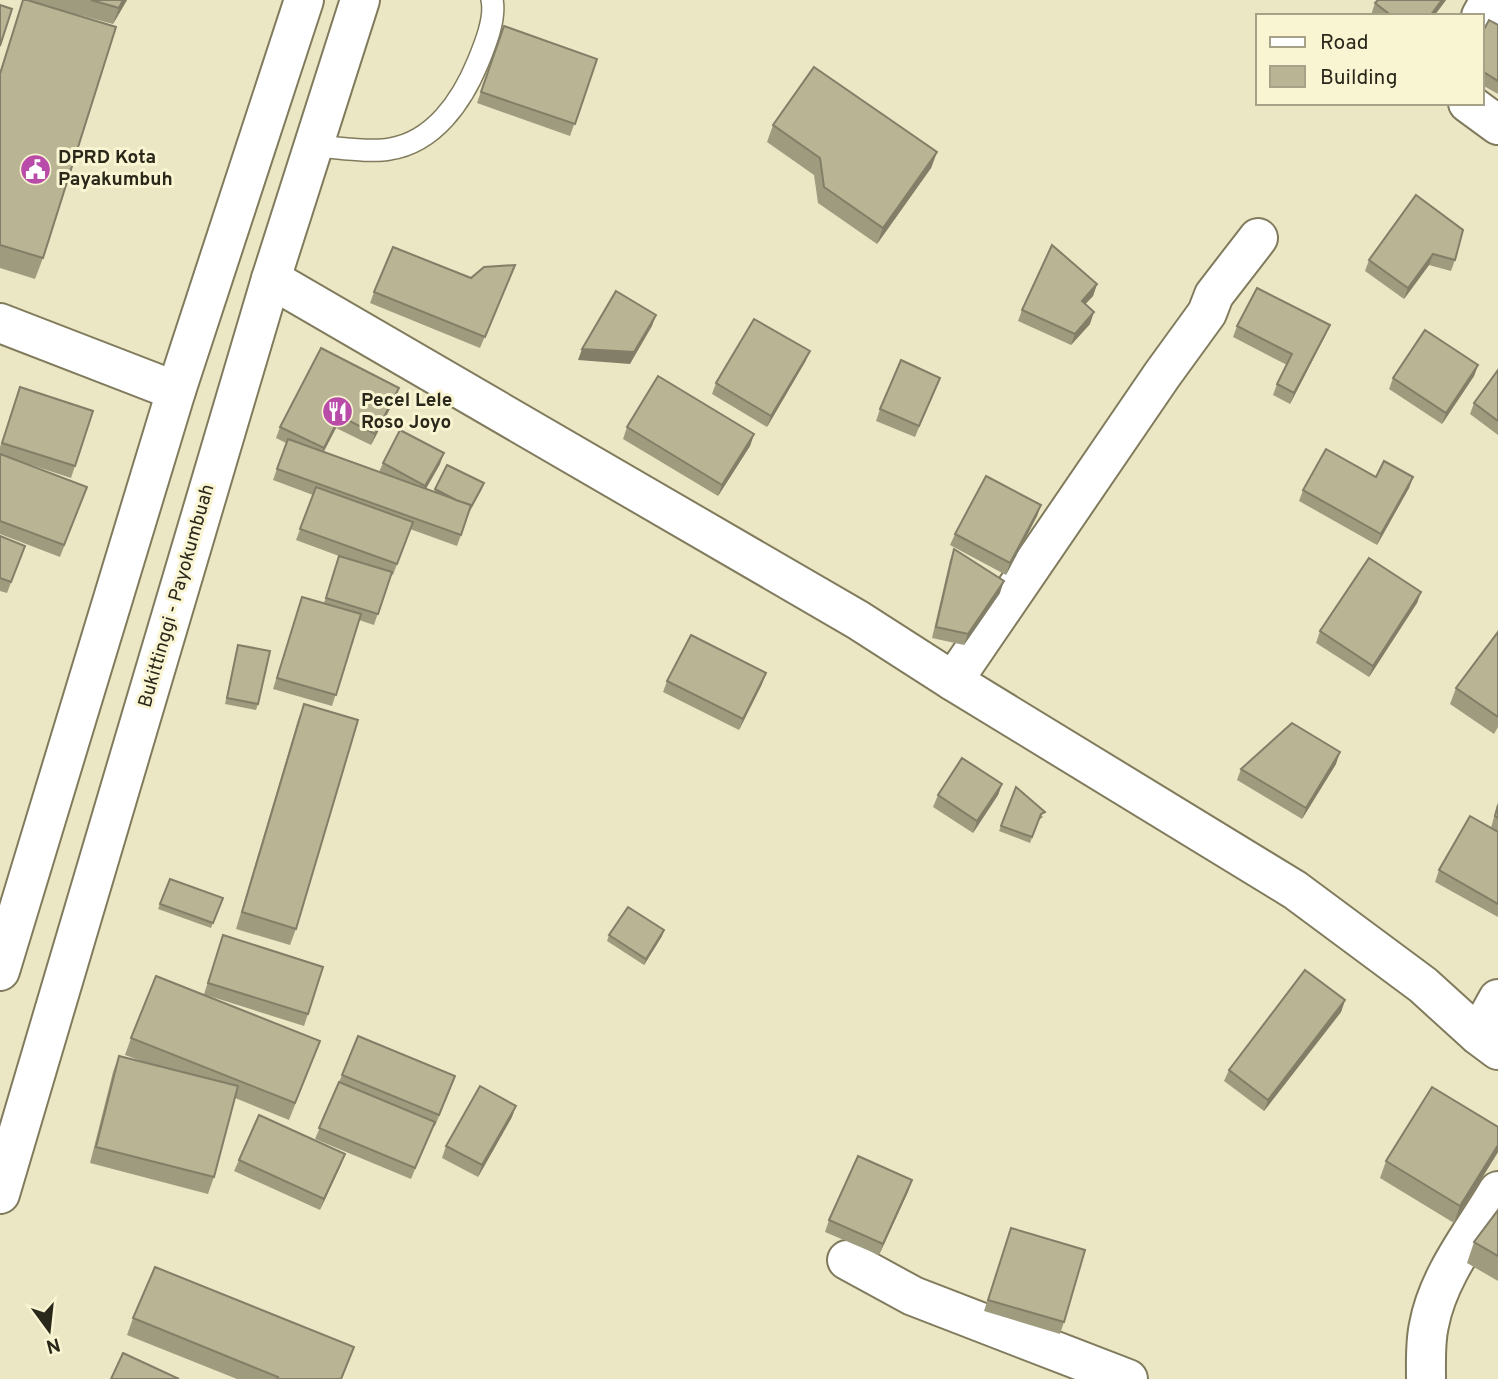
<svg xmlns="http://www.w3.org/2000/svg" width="1498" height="1379" font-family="Overpass,sans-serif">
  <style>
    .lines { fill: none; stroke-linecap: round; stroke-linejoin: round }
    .lane-casing { stroke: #807b5c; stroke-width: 24 }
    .street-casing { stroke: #807b5c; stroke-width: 42 }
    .secondary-casing { stroke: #807b5c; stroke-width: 42 }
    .highway-casing { stroke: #807b5c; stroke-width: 42 }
    .lane { stroke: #fff; stroke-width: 21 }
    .street { stroke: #fff; stroke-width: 38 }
    .secondary { stroke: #fff; stroke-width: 38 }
    .highway { stroke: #fff; stroke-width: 38 }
    .wall { fill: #9f9b7e }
    .shaded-wall { fill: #827e67 }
    .building { fill: #b9b493; stroke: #827e67; stroke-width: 2 }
    .labels { text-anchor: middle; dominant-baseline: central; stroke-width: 6; stroke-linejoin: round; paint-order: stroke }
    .poi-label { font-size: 19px; font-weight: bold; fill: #2a281b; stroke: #f9f4d1; text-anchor: start }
    .street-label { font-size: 19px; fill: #2a281b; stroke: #f9f4d1 }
  </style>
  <rect width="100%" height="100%" fill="#ebe6c4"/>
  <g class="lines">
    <defs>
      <path id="lane" d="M 314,146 C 335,147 370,153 390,149 C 434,142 462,101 478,62 C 485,45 496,18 492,0"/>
      <g id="street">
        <path d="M 1481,16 L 1490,0"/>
        <path d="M 1468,103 L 1498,125"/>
        <path d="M 953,681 L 1162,375 L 1207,313 L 1214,295 L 1258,238"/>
        <path d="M 1478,1035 L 1498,999"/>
        <path d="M 847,1260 L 913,1296 L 1128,1379"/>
        <path d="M 1426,1379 C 1426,1361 1425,1342 1429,1325 C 1438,1276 1473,1233 1498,1191"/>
      </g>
      <g id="secondary">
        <path d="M 271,279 L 858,620 L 953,681 L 1295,890 L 1423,985 L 1478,1035 L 1498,1050"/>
        <path d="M 0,323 L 176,391"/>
      </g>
      <g id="highway">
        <path d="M 0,971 L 176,391 L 304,0"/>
        <path d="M 0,1194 L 271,279 L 360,0"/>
      </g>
    </defs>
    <use href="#lane" class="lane-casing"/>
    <use href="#street" class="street-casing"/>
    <use href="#secondary" class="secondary-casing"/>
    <use href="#highway" class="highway-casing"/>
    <use href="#lane" class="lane"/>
    <use href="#street" class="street"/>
    <use href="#secondary" class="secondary"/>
    <use href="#highway" class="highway"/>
  </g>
  <g class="wall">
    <path d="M 23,0 L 127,0 L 113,24 L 50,7 L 43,258 L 35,279 L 0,268 L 0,71 Z"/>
    <path d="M 1446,0 L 1434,16 L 1373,16 L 1371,15 L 1375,3 Z"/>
    <path d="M 1498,25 L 1498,94 L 1482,85 L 1482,33 Z"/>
    <path d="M 504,26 L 597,59 L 570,136 L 477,103 Z"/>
    <path d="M 773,125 L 937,152 L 931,168 L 877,244 L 818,203 L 814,175 L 767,142 Z"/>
    <path d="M 1416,195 L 1455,260 L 1451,271 L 1429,265 L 1404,299 L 1365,271 L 1369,260 Z"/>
    <path d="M 515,265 L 480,348 L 370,303 L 374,292 L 471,278 Z"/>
    <path d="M 1097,284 L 1093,296 L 1085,304 L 1090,324 L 1071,345 L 1018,321 L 1022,310 Z"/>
    <path d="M 1237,326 L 1325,336 L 1290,404 L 1273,395 L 1277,384 L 1287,365 L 1233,337 Z"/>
    <path d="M 810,351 L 805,362 L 767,427 L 712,394 L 716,383 Z"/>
    <path d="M 1478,365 L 1474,376 L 1442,424 L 1389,389 L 1393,378 Z"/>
    <path d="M 1498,370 L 1498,435 L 1470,414 L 1474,403 Z"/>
    <path d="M 940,378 L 915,437 L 876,421 L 880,409 Z"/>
    <path d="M 20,387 L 93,411 L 71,478 L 13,459 L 87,487 L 60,557 L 0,534 L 0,447 Z"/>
    <path d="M 399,388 L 395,399 L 371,445 L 336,428 L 323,452 L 379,472 L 383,463 L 440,464 L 426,489 L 434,492 L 435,489 L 484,483 L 482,489 L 469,513 L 457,546 L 410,529 L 393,575 L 391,574 L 374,625 L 359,620 L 332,706 L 273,689 L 302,597 L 324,603 L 339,556 L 296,540 L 313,495 L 273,480 L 286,443 L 276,438 L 280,427 Z"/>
    <path d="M 627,427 L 754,434 L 750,446 L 718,496 L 623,439 Z"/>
    <path d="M 1376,477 L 1413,477 L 1409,488 L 1377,545 L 1299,501 L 1303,490 Z"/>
    <path d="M 1041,505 L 1037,516 L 1006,575 L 950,545 L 955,534 Z"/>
    <path d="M 0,536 L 25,546 L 7,593 L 0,591 Z"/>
    <path d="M 954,549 L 1000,593 L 964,645 L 932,638 L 950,560 Z"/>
    <path d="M 1421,592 L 1417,603 L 1369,677 L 1316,643 L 1320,631 Z"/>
    <path d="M 1498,632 L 1498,727 L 1494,734 L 1450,704 L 1456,688 Z"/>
    <path d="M 238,645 L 258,704 L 256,710 L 225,704 Z"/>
    <path d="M 667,681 L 762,684 L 739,730 L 663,692 Z"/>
    <path d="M 304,704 L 296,929 L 290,945 L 236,929 L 298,720 Z"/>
    <path d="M 1336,764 L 1302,819 L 1237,780 L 1241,769 Z"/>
    <path d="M 1002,784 L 998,795 L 973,833 L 933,807 L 938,795 Z"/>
    <path d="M 1016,787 L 1043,817 L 1039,820 L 1030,843 L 999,831 Z"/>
    <path d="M 1498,802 L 1498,917 L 1435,882 L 1439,870 L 1491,828 Z"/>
    <path d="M 170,879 L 223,898 L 211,928 L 158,909 Z"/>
    <path d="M 664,930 L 662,936 L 644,965 L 607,941 L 609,935 Z"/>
    <path d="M 223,935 L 308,1014 L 304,1026 L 206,995 L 314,1057 L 289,1120 L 235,1098 L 214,1177 L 208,1194 L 90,1163 L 113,1072 L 119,1056 L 144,1062 L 125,1055 L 131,1038 L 204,994 Z"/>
    <path d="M 1345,1000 L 1341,1012 L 1264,1111 L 1224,1081 L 1229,1070 Z"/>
    <path d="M 342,1075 L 451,1087 L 435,1126 L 433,1126 L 411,1179 L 315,1139 Z"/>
    <path d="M 512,1117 L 478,1177 L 442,1158 L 446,1146 Z"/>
    <path d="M 1498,1127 L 1498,1152 L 1454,1223 L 1380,1178 L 1386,1161 Z"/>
    <path d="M 345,1154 L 320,1210 L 234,1171 L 239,1160 Z"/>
    <path d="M 912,1180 L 879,1255 L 825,1232 L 829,1220 Z"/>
    <path d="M 1498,1210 L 1498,1281 L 1467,1263 L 1474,1242 Z"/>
    <path d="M 1011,1228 L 1064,1322 L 1060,1334 L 984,1311 Z"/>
    <path d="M 133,1318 L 348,1363 L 342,1379 L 237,1379 L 127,1335 Z"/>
  </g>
  <g class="shaded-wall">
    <path d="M 123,0 L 127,0 L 113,24 L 119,8 Z"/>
    <path d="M 1442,0 L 1446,0 L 1434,16 L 1430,16 Z"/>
    <path d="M 937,152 L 931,168 L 877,244 L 883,228 Z"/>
    <path d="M 1433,254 L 1429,265 L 1404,299 L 1408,288 Z"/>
    <path d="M 1097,284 L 1093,296 L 1078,312 L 1082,301 Z"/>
    <path d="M 1094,312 L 1090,324 L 1071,345 L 1075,334 Z"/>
    <path d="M 656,315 L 652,326 L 630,364 L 578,360 L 582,349 Z"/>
    <path d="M 1330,325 L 1325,336 L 1290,404 L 1294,393 Z"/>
    <path d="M 810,351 L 805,362 L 767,427 L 771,416 Z"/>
    <path d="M 1478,365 L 1474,376 L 1442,424 L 1446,413 Z"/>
    <path d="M 399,388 L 395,399 L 371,445 L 375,434 Z"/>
    <path d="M 340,416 L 336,428 L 320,459 L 324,448 Z"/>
    <path d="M 754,434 L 750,446 L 718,496 L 722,485 Z"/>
    <path d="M 444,453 L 440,464 L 421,497 L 425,486 Z"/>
    <path d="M 1413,477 L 1409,488 L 1377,545 L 1381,534 Z"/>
    <path d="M 1041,505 L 1037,516 L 1006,575 L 1010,563 Z"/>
    <path d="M 1004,581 L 1000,593 L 964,645 L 968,634 Z"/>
    <path d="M 1421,592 L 1417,603 L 1369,677 L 1373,666 Z"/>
    <path d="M 766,673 L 762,684 L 739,730 L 743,719 Z"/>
    <path d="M 1340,752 L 1336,764 L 1302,819 L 1306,808 Z"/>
    <path d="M 1002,784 L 998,795 L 973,833 L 977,821 Z"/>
    <path d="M 664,930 L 662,936 L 644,965 L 646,959 Z"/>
    <path d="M 1345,1000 L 1341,1012 L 1264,1111 L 1268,1100 Z"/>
    <path d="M 516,1106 L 512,1117 L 478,1177 L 482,1165 Z"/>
    <path d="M 1498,1145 L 1498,1152 L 1454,1223 L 1460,1206 Z"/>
    <path d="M 345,1154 L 341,1165 L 320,1210 L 324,1199 Z"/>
    <path d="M 912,1180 L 908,1192 L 879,1255 L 883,1244 Z"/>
  </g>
  <g class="building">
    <path d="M 23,0 L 27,0 L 116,27 L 43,258 L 0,245 L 0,74 Z"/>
    <path d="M 91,0 L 123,0 L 119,8 Z"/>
    <path d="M 1378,0 L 1442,0 L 1430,16 L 1392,16 L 1375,3 Z"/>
    <path d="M 0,5 L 12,9 L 0,46 Z"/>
    <path d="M 1489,20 L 1498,25 L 1498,81 L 1482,71 L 1482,33 Z"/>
    <path d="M 504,26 L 597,59 L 575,124 L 481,92 Z"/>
    <path d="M 814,67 L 937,152 L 883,228 L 824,187 L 820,158 L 773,125 Z"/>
    <path d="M 1416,195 L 1463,230 L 1455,260 L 1433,254 L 1408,288 L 1369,260 Z"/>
    <path d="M 1052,245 L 1097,284 L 1082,301 L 1094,312 L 1075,334 L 1022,310 Z"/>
    <path d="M 393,247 L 471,278 L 484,267 L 515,265 L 485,337 L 374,292 Z"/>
    <path d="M 1257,288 L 1330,325 L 1294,393 L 1277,384 L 1292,354 L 1237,326 Z"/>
    <path d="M 616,291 L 656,315 L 634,352 L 582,349 Z"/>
    <path d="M 754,319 L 810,351 L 771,416 L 716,383 Z"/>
    <path d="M 1425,330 L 1478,365 L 1446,413 L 1393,378 Z"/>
    <path d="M 321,348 L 399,388 L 375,434 L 340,416 L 324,448 L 280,427 Z"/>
    <path d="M 901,360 L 940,378 L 919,426 L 880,409 Z"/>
    <path d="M 1498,370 L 1498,421 L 1474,403 Z"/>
    <path d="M 658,376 L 754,434 L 722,485 L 627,427 Z"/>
    <path d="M 20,387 L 93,411 L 75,466 L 2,443 Z"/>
    <path d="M 400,430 L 444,453 L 425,486 L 383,463 Z"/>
    <path d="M 288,439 L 471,505 L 461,535 L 277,469 Z"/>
    <path d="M 1326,449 L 1376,477 L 1384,461 L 1413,477 L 1381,534 L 1303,490 Z"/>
    <path d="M 0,454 L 87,487 L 64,545 L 0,521 Z"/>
    <path d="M 447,465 L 484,483 L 471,507 L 471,505 L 456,500 L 435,489 Z"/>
    <path d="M 986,476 L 1041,505 L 1010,563 L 955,534 Z"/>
    <path d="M 316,487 L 413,522 L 397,564 L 300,529 Z"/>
    <path d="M 0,536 L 25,546 L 11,582 L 0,578 Z"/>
    <path d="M 954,549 L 1004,581 L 968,634 L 936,627 Z"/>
    <path d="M 339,556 L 392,572 L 378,614 L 326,598 Z"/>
    <path d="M 1369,558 L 1421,592 L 1373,666 L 1320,631 Z"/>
    <path d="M 302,597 L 361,614 L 336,695 L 277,678 Z"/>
    <path d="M 1498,632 L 1498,717 L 1456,688 Z"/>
    <path d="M 691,635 L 766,673 L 743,719 L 667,681 Z"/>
    <path d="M 238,645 L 270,651 L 258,704 L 227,698 Z"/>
    <path d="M 304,704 L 358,720 L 296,929 L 242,912 Z"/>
    <path d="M 1292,723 L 1340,752 L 1306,808 L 1241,769 Z"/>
    <path d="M 962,758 L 1002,784 L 977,821 L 938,795 Z"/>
    <path d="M 1016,787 L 1045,812 L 1041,814 L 1032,837 L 1001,826 Z"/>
    <path d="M 1498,805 L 1498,818 L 1495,816 Z"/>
    <path d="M 1470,816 L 1498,832 L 1498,904 L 1439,870 Z"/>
    <path d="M 170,879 L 223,898 L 213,923 L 160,904 Z"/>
    <path d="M 628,907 L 664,930 L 646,959 L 609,935 Z"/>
    <path d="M 223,935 L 323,967 L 308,1014 L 208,983 Z"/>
    <path d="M 1305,970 L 1345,1000 L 1268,1100 L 1229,1070 Z"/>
    <path d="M 156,976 L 320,1041 L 295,1103 L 131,1038 Z"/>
    <path d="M 358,1036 L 455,1076 L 439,1115 L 342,1075 Z"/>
    <path d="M 119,1056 L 238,1086 L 214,1177 L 96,1147 Z"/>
    <path d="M 339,1082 L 435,1122 L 415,1168 L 319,1128 Z"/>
    <path d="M 480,1086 L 516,1106 L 482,1165 L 446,1146 Z"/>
    <path d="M 1432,1087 L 1498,1127 L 1498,1145 L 1460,1206 L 1386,1161 Z"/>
    <path d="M 259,1115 L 345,1154 L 324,1199 L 239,1160 Z"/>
    <path d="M 858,1156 L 912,1180 L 883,1244 L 829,1220 Z"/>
    <path d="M 1498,1210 L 1498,1256 L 1474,1242 Z"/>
    <path d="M 1011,1228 L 1085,1250 L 1064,1322 L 988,1300 Z"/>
    <path d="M 155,1267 L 354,1347 L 341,1379 L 277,1379 L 278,1377 L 133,1318 Z"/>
    <path d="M 123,1353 L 179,1379 L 111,1379 Z"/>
  </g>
  <defs>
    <symbol id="civic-disc" viewBox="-11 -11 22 22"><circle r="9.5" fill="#b94ba9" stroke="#f9f4d1"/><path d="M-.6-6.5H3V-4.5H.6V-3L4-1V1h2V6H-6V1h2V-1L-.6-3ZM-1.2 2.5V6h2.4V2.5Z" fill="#fff"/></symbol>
    <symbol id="restaurant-disc" viewBox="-11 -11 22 22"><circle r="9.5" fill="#b94ba9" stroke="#f9f4d1"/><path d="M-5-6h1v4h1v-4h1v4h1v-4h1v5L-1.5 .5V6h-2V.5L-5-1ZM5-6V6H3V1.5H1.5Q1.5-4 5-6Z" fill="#fff"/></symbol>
  </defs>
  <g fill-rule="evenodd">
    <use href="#civic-disc" x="18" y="152" width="35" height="35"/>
    <use href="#restaurant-disc" x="320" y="394" width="35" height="35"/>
  </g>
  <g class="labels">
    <g class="poi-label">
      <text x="58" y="158">DPRD Kota<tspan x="58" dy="22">Payakumbuh</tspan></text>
      <text x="361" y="401">Pecel Lele<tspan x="361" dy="22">Roso Joyo</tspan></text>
    </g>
    <g class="street-label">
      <text transform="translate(177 596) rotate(-74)">Bukittinggi - Payokumbuah</text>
    </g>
  </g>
  <rect x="1256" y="14" width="228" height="91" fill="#f9f4d1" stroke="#a6a288" stroke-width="2"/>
  <rect x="1270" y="37" width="35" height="10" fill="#ffffff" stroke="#a6a288" stroke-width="2"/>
  <text x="1320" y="49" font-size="21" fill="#2a281b">Road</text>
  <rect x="1270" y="66" width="35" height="21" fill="#b9b493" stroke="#a6a288" stroke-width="2"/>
  <text x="1320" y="84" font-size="21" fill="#2a281b">Building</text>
  <g transform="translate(49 1330) rotate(165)" stroke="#f9f4d1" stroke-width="5" paint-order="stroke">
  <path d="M0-5L12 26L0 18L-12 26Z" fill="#2a281b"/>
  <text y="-10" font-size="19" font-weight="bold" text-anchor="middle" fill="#2a281b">N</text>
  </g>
</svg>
